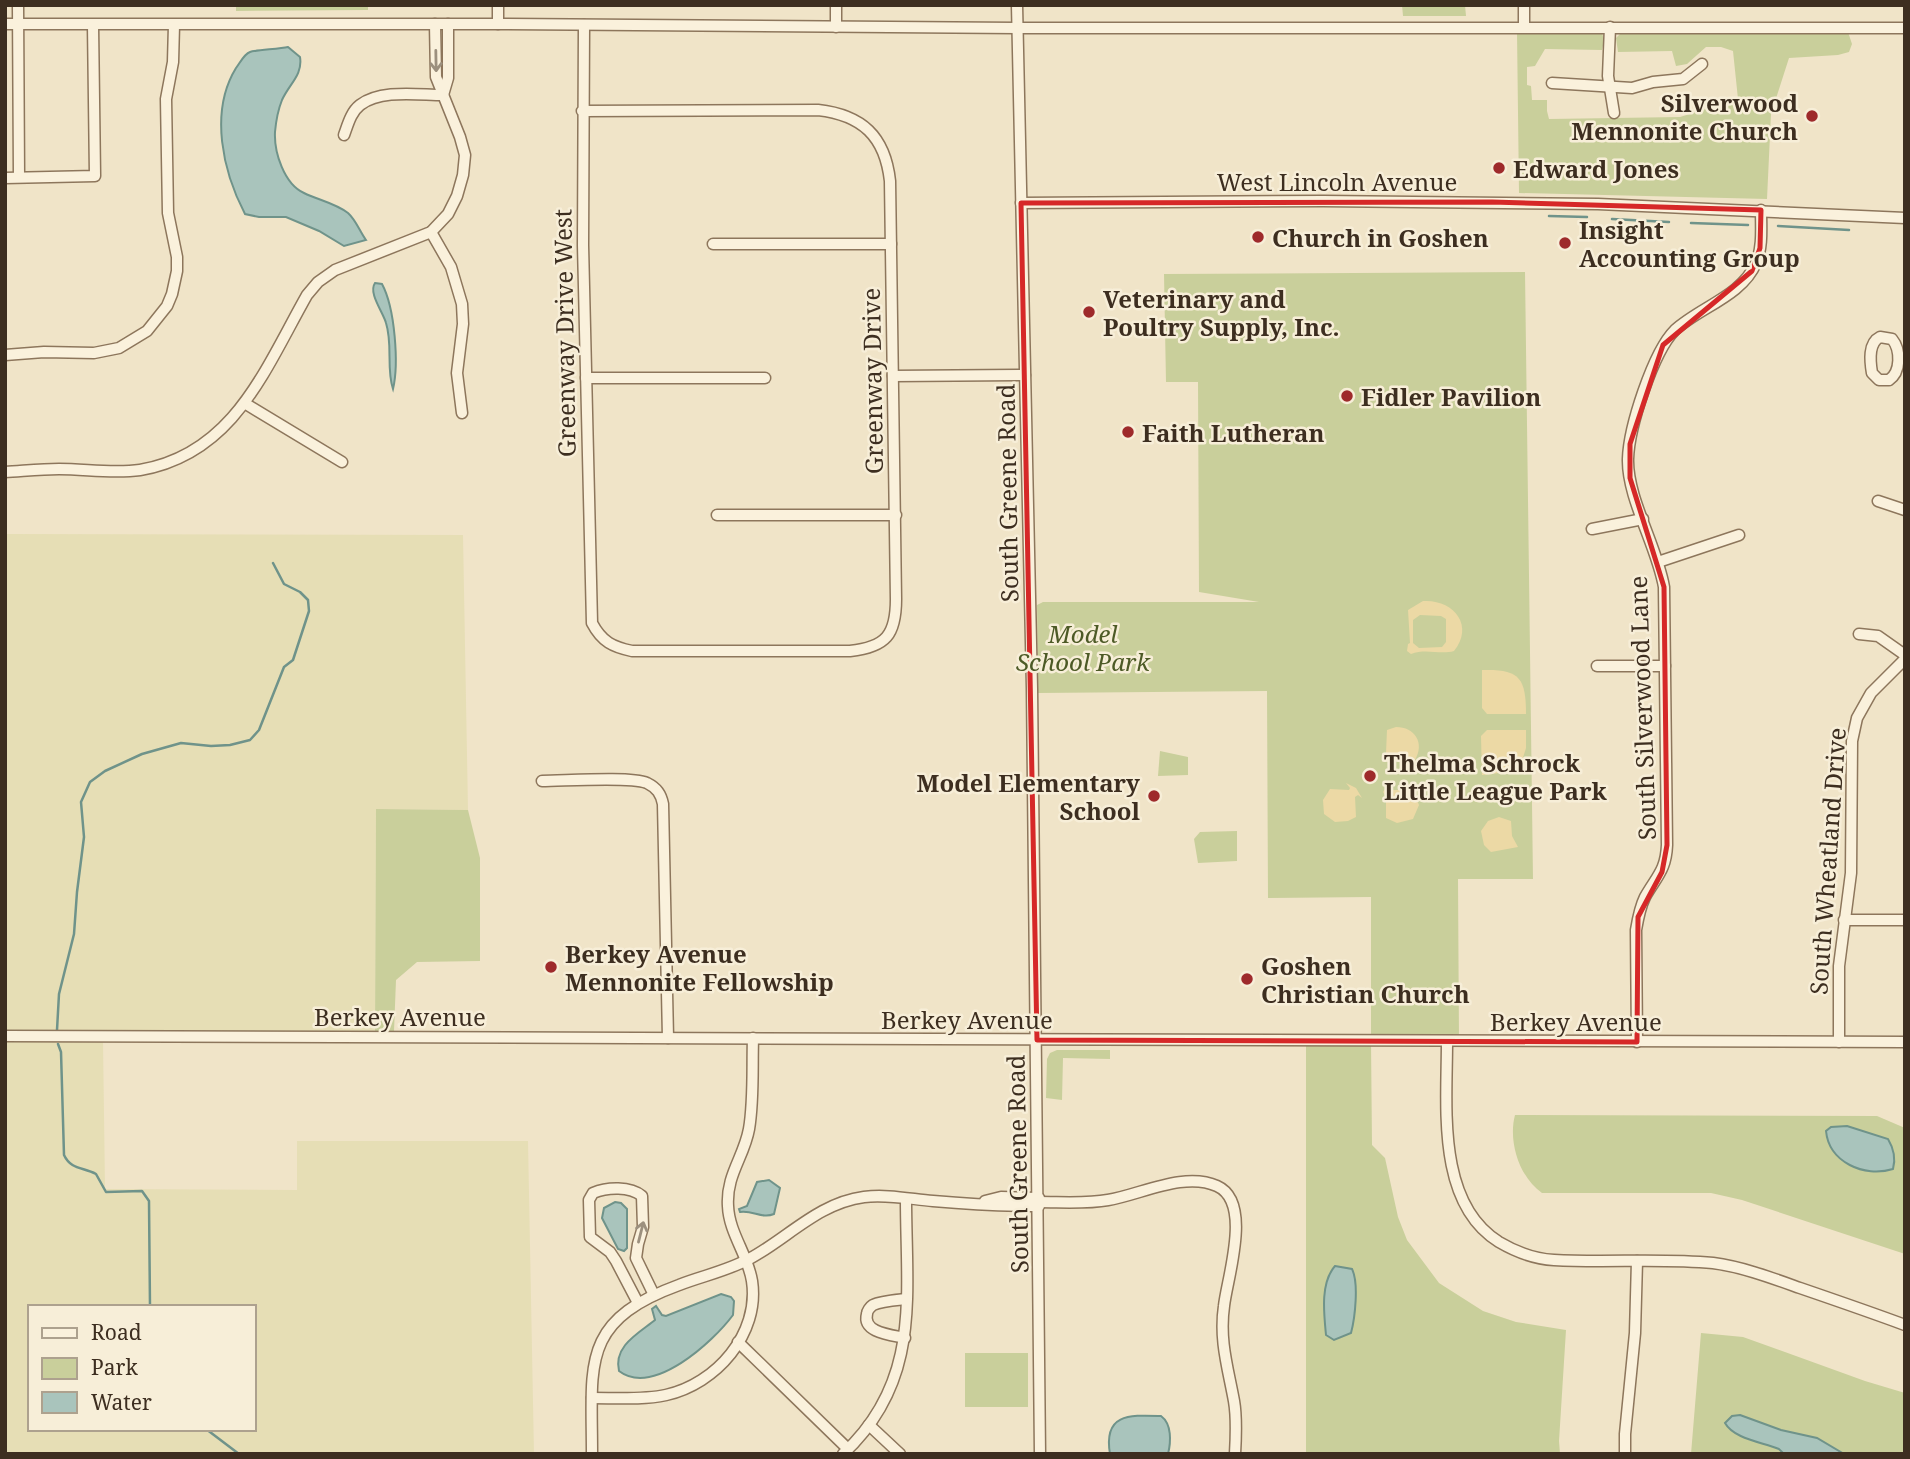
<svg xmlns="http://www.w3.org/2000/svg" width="1910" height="1459" font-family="'Noto Serif',serif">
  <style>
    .farmland { fill: #e6deb5; fill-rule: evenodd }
    .green { fill: #c9cf9b }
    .sand { fill: #ecd9a5; fill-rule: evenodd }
    .water { fill: #a9c4bc; stroke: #6f938a; stroke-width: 2 }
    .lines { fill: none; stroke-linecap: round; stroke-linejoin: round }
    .stream { stroke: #6f938a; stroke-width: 2.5 }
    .minor-casing { stroke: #8d765c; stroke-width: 13 }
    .minor { stroke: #faf1dc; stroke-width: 10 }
    .oneway { stroke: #9c907e }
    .marked { fill: none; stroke: #d62828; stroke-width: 5; stroke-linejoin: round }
    .poi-dot { fill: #9e2a2b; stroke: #f7eed8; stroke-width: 2.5 }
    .labels { text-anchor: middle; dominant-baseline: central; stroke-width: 5; stroke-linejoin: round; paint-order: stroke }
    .poi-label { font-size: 24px; font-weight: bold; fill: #3d2e20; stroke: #f7eed8; text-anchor: start }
    .street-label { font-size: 24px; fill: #3d2e20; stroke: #f7eed8 }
    .park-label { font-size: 24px; font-style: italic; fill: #4d5a26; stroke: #f7eed8 }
  </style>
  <rect width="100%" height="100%" fill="#f0e4c8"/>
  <path class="farmland" d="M 5,534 L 463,535 L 468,810 L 376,809 L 375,1032 L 45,1036 L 103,1040 L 105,1189 L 297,1190 L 297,1141 L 528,1141 L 534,1454 L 5,1454 ZM 30,1307 L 254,1307 L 254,1429 L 30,1429 Z"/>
  <g class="green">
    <path d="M 236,5 L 368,5 L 368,10 L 236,11 Z"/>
    <path d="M 1402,5 L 1465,5 L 1466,16 L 1403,16 Z"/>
    <path d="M 1517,32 L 1602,32 L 1604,41 L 1602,50 L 1545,49 L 1535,66 L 1527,67 L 1527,85 L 1531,86 L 1532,100 L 1547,100 L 1547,111 L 1549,119 L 1680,117 L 1738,99 L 1733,51 L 1721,47 L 1706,47 L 1687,64 L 1676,66 L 1672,51 L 1618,52 L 1616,38 L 1622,32 L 1848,32 L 1852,44 L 1849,52 L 1838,55 L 1789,58 L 1771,114 L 1767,199 L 1519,193 Z"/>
    <path d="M 1525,272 L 1533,879 L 1458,879 L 1459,1042 L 1371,1042 L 1372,1145 L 1385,1158 L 1398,1217 L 1407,1240 L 1439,1283 L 1483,1311 L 1516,1322 L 1566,1330 L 1559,1441 L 1560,1454 L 1306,1454 L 1306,1041 L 1371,1041 L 1371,897 L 1268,898 L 1267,691 L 1038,693 L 1037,605 L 1043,602 L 1259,602 L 1199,592 L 1198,382 L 1166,382 L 1164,274 Z"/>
    <path d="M 1160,751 L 1188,757 L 1188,775 L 1158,776 Z"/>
    <path d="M 376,809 L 468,810 L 480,858 L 480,961 L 417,962 L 396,980 L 394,1031 L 375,1032 Z"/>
    <path d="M 1237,831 L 1237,861 L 1198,863 L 1194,839 L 1200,832 Z"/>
    <path d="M 1057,1050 L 1110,1050 L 1110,1059 L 1063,1058 L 1062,1100 L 1046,1098 L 1047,1059 L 1050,1053 Z"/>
    <path d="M 1515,1115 L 1877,1116 L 1905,1128 L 1905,1254 L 1742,1200 L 1711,1193 L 1542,1193 C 1519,1177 1508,1141 1515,1115 Z"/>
    <path d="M 1701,1333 L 1743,1337 L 1865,1381 L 1905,1393 L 1905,1454 L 1691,1454 Z"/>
    <rect x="965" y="1353" width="63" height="54"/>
  </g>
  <g class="sand">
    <path d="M 1423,601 C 1453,599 1475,625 1454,651 C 1440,655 1426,648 1411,654 L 1407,651 L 1408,644 L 1410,643 L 1408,610 ZM 1420,615 L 1441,616 L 1446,619 L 1446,642 L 1442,647 L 1419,648 L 1413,643 L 1413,620 Z"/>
    <path d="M 1482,670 C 1519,669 1526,677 1526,714 L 1487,714 L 1482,708 Z"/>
    <path d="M 1396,727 C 1415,727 1425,743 1415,760 L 1393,760 L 1389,763 L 1383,759 L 1386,753 L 1387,730 Z"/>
    <path d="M 1487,730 L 1526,730 L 1526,748 L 1521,764 L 1508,772 L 1482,775 L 1481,736 Z"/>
    <path d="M 1346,783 L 1356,788 L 1362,798 L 1358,795 L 1355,797 L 1356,817 L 1348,821 L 1335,822 L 1324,814 L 1323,800 L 1330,789 L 1349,790 L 1350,788 Z"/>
    <path d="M 1386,787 L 1393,790 L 1413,790 L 1419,805 L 1413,819 L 1397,823 L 1386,818 L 1386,797 L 1383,792 Z"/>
    <path d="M 1499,817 L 1511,821 L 1512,836 L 1518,847 L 1491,852 L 1484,845 L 1481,831 L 1488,821 Z"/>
  </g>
  <g class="water">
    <path d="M 288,47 L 300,57 C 303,75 289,84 282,100 C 278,110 276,121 275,132 C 274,152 284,184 304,193 C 318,200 335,203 348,213 C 356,220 360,232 366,240 L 344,246 L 319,231 L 286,217 L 259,217 L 245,214 C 223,172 209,112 236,68 C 240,63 244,54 250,52 C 256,50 279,49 288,47 Z"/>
    <path d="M 375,283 L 382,284 C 395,308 399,364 393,389 C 386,368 393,345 386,323 C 383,312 368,293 375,283 Z"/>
    <path d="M 1847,1126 L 1888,1139 C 1894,1149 1896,1158 1893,1169 C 1864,1178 1829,1162 1826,1131 L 1831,1127 Z"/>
    <path d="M 769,1180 L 780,1188 L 774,1214 C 762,1219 753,1210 740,1212 L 739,1209 L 747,1206 L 757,1182 Z"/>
    <path d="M 615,1202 L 621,1203 L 627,1209 L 627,1248 L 624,1251 L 618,1249 L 602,1218 L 604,1208 Z"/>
    <path d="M 1335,1266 L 1352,1269 C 1359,1283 1355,1318 1351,1333 L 1334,1340 L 1326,1335 C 1324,1314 1320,1283 1335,1266 Z"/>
    <path d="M 721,1294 L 731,1297 L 734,1301 L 733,1315 C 713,1342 653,1397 619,1371 C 613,1346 639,1333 655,1320 L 652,1309 L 656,1306 L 662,1315 L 666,1316 Z"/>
    <path d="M 1740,1415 L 1781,1430 L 1817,1438 L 1844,1454 L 1784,1454 L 1779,1449 C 1762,1442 1734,1439 1725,1423 L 1732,1416 Z"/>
    <path d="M 1161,1416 C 1172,1424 1171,1442 1168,1454 L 1110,1454 C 1103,1413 1130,1415 1161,1416 Z"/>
  </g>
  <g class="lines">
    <g class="stream">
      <path d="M 1549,216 L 1587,217"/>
      <path d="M 1612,219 L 1669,222"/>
      <path d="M 1691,223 L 1748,225"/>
      <path d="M 1778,226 L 1849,230"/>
      <path d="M 57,1030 L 59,994 L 74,934 L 77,892 L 84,837 L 81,802 L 90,782 L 105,771 L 142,754 L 181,743 L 211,746 L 230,745 L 250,740 L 259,730 L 284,667 L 293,660 L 309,611 L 308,600 L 300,592 L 284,584 L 273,563"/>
      <path d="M 58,1044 L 61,1052 L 64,1155 C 71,1170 83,1167 96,1174 L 106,1192 L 142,1191 L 149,1201 L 150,1307"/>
      <path d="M 206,1429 L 239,1454"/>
    </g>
    <defs>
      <g id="minor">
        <path d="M 18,5 L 19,177"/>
        <path d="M 498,5 L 498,24"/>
        <path d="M 836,5 L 836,27"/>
        <path d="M 1017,5 L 1032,688 L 1040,1454"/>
        <path d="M 5,24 L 498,24 L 1017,28 L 1905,28"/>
        <path d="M 1524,27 L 1524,5"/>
        <path d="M 1610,27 L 1608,76 L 1614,113"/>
        <path d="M 1552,83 L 1632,88 L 1653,82 L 1683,79 L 1702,64"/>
        <path d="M 443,95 L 448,78 L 448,24"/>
        <path d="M 582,111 L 818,110 C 862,115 885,136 890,181 L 896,599 C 896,635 886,647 850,651 L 632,651 C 613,647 602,642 592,623 L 583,245 L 584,25"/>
        <path d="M 344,135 C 348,124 351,112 360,105 C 381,89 418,95 443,95"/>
        <path d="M 5,178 L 95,176 L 93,25"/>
        <path d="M 1021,203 L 1323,201 L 1598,204 L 1905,218"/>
        <path d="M 431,232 L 451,267 L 462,304 L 463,324 L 457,373 L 462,413"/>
        <path d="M 713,244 L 891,244"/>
        <path d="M 1880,337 L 1892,339 C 1901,350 1901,372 1889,380 L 1879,380 L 1872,373 C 1870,361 1868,343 1880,337 Z"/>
        <path d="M 5,355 L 44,352 L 94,353 L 119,348 L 147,331 L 167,306 L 172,294 L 177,271 L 177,257 L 168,213 L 166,99 L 173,62 L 174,25"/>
        <path d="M 893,376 L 1025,375"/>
        <path d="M 586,378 L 765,378"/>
        <path d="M 246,404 L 342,462"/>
        <path d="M 5,472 C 23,471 41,469 59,469 C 86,469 113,474 140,470 C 234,454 265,369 307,295 L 318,282 L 335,270 L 431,232 L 448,214 L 457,196 L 463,175 L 465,155 L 460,137 L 436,77 L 435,24"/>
        <path d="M 1878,501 L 1905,510"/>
        <path d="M 717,515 L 896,515"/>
        <path d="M 1592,529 L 1643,519"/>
        <path d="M 1658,562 L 1739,535"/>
        <path d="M 1859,634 L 1878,636 L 1905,655"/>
        <path d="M 1597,666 L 1665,666"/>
        <path d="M 542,781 C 564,781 631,776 647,783 C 657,788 661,794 663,804 L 668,1038"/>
        <path d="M 1844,920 L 1905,920"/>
        <path d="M 5,1036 L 1905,1042"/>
        <path d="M 1447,1042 C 1447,1106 1436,1203 1499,1242 C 1516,1252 1535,1259 1554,1260 C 1607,1263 1660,1258 1713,1263 C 1743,1267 1772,1278 1800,1288 C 1835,1300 1870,1312 1905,1325"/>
        <path d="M 1637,1042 L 1636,930 C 1638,918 1640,907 1645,897 C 1657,876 1666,870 1667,845 L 1664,587 C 1657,546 1627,498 1628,459 C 1629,427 1653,352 1675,330 C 1700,307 1742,296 1756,263 C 1763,247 1761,227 1761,210"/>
        <path d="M 1839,1042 L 1839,966 L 1851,873 L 1852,741 L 1857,718 L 1871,693 L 1905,659"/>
        <path d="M 985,1201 L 1001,1197 L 1039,1198"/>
        <path d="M 1039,1202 C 1062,1202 1086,1204 1108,1200 C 1140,1195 1184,1171 1217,1186 C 1253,1202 1227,1278 1224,1306 C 1219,1340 1228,1368 1234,1401 C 1237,1418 1236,1437 1235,1454"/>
        <path d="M 638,1303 L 616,1261 L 610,1252 L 590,1237 L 589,1200 L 593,1193 C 607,1187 630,1186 642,1196 L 643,1227 L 638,1244 L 636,1258 L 654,1295"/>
        <path d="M 905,1338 C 892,1335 862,1333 867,1314 C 867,1311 870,1307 873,1305 C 881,1301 897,1300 906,1299"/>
        <path d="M 738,1342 L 848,1449"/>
        <path d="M 592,1398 C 616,1398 643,1400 666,1395 C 716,1384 760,1334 752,1281 C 748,1255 729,1233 728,1206 C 726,1175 744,1157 749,1129 C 754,1100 752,1068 753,1038"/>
        <path d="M 869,1425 L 900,1454"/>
        <path d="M 592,1454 C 592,1364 580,1321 679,1285 C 702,1276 727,1271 749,1259 C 787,1239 818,1203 864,1197 C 887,1194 910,1199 933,1201 C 968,1204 1004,1206 1039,1206"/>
        <path d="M 843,1454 C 922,1381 906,1295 906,1199"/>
        <path d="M 1625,1454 L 1625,1434 L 1635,1333 L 1637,1261"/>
      </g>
    </defs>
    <use href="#minor" class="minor-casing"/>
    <use href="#minor" class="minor"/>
  </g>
  <defs><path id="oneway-shaft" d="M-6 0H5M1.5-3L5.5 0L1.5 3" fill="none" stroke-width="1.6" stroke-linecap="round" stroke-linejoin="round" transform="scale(1.75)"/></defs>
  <g class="oneway">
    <use href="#oneway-shaft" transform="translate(436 61) rotate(89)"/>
    <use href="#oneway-shaft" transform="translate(641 1232) rotate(-76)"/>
  </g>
  <path class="marked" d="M 1492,202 L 1761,210 L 1760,248 L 1752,271 L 1663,345 L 1630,444 L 1630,478 L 1664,587 L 1667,845 L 1662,872 L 1638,917 L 1637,1042 L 1037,1040 L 1021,203 Z"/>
  <g class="poi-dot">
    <circle cx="1812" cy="116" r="7"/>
    <circle cx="1499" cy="168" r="7"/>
    <circle cx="1258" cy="237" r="7"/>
    <circle cx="1565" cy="243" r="7"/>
    <circle cx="1089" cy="312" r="7"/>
    <circle cx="1347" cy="396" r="7"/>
    <circle cx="1128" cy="432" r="7"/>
    <circle cx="1370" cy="776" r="7"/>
    <circle cx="1154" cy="796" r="7"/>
    <circle cx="551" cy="967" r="7"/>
    <circle cx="1247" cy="979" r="7"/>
  </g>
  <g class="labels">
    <g class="poi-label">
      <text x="1798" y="102" text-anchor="end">Silverwood<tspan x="1798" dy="28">Mennonite Church</tspan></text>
      <text x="1513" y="168">Edward Jones</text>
      <text x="1579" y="229">Insight<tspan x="1579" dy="28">Accounting Group</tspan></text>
      <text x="1272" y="237">Church in Goshen</text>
      <text x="1103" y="298">Veterinary and<tspan x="1103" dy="28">Poultry Supply, Inc.</tspan></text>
      <text x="1361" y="396">Fidler Pavilion</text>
      <text x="1142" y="432">Faith Lutheran</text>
      <text x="1384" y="762">Thelma Schrock<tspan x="1384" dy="28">Little League Park</tspan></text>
      <text x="1140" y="782" text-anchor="end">Model Elementary<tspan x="1140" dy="28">School</tspan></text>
      <text x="565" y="953">Berkey Avenue<tspan x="565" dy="28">Mennonite Fellowship</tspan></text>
      <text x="1261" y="965">Goshen<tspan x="1261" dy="28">Christian Church</tspan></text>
    </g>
    <g class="street-label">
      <text x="1337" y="181">West Lincoln Avenue</text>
      <text transform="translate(564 333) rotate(-91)">Greenway Drive West</text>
      <text transform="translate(872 381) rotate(-91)">Greenway Drive</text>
      <text transform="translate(1007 493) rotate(-91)">South Greene Road</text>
      <text transform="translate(1642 708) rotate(-92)">South Silverwood Lane</text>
      <text transform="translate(1827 861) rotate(-86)">South Wheatland Drive</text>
      <text x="400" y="1016">Berkey Avenue</text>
      <text x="967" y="1019">Berkey Avenue</text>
      <text x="1576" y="1021">Berkey Avenue</text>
      <text transform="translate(1017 1164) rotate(-91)">South Greene Road</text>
    </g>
    <g class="park-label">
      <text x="1083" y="633">Model<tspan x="1083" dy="28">School Park</tspan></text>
    </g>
  </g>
  <rect width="1910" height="1459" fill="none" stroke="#3d2e20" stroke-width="14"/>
  <rect x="28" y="1305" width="228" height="126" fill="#f7eed8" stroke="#ada18e" stroke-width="2"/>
  <rect x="42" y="1328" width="35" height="10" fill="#faf1dc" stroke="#ada18e" stroke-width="2"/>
  <text x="91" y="1340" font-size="21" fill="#3d2e20">Road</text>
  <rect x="42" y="1358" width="35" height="21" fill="#c9cf9b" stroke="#ada18e" stroke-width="2"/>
  <text x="91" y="1375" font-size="21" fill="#3d2e20">Park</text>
  <rect x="42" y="1392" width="35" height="21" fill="#a9c4bc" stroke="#ada18e" stroke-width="2"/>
  <text x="91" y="1410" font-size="21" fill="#3d2e20">Water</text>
</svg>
